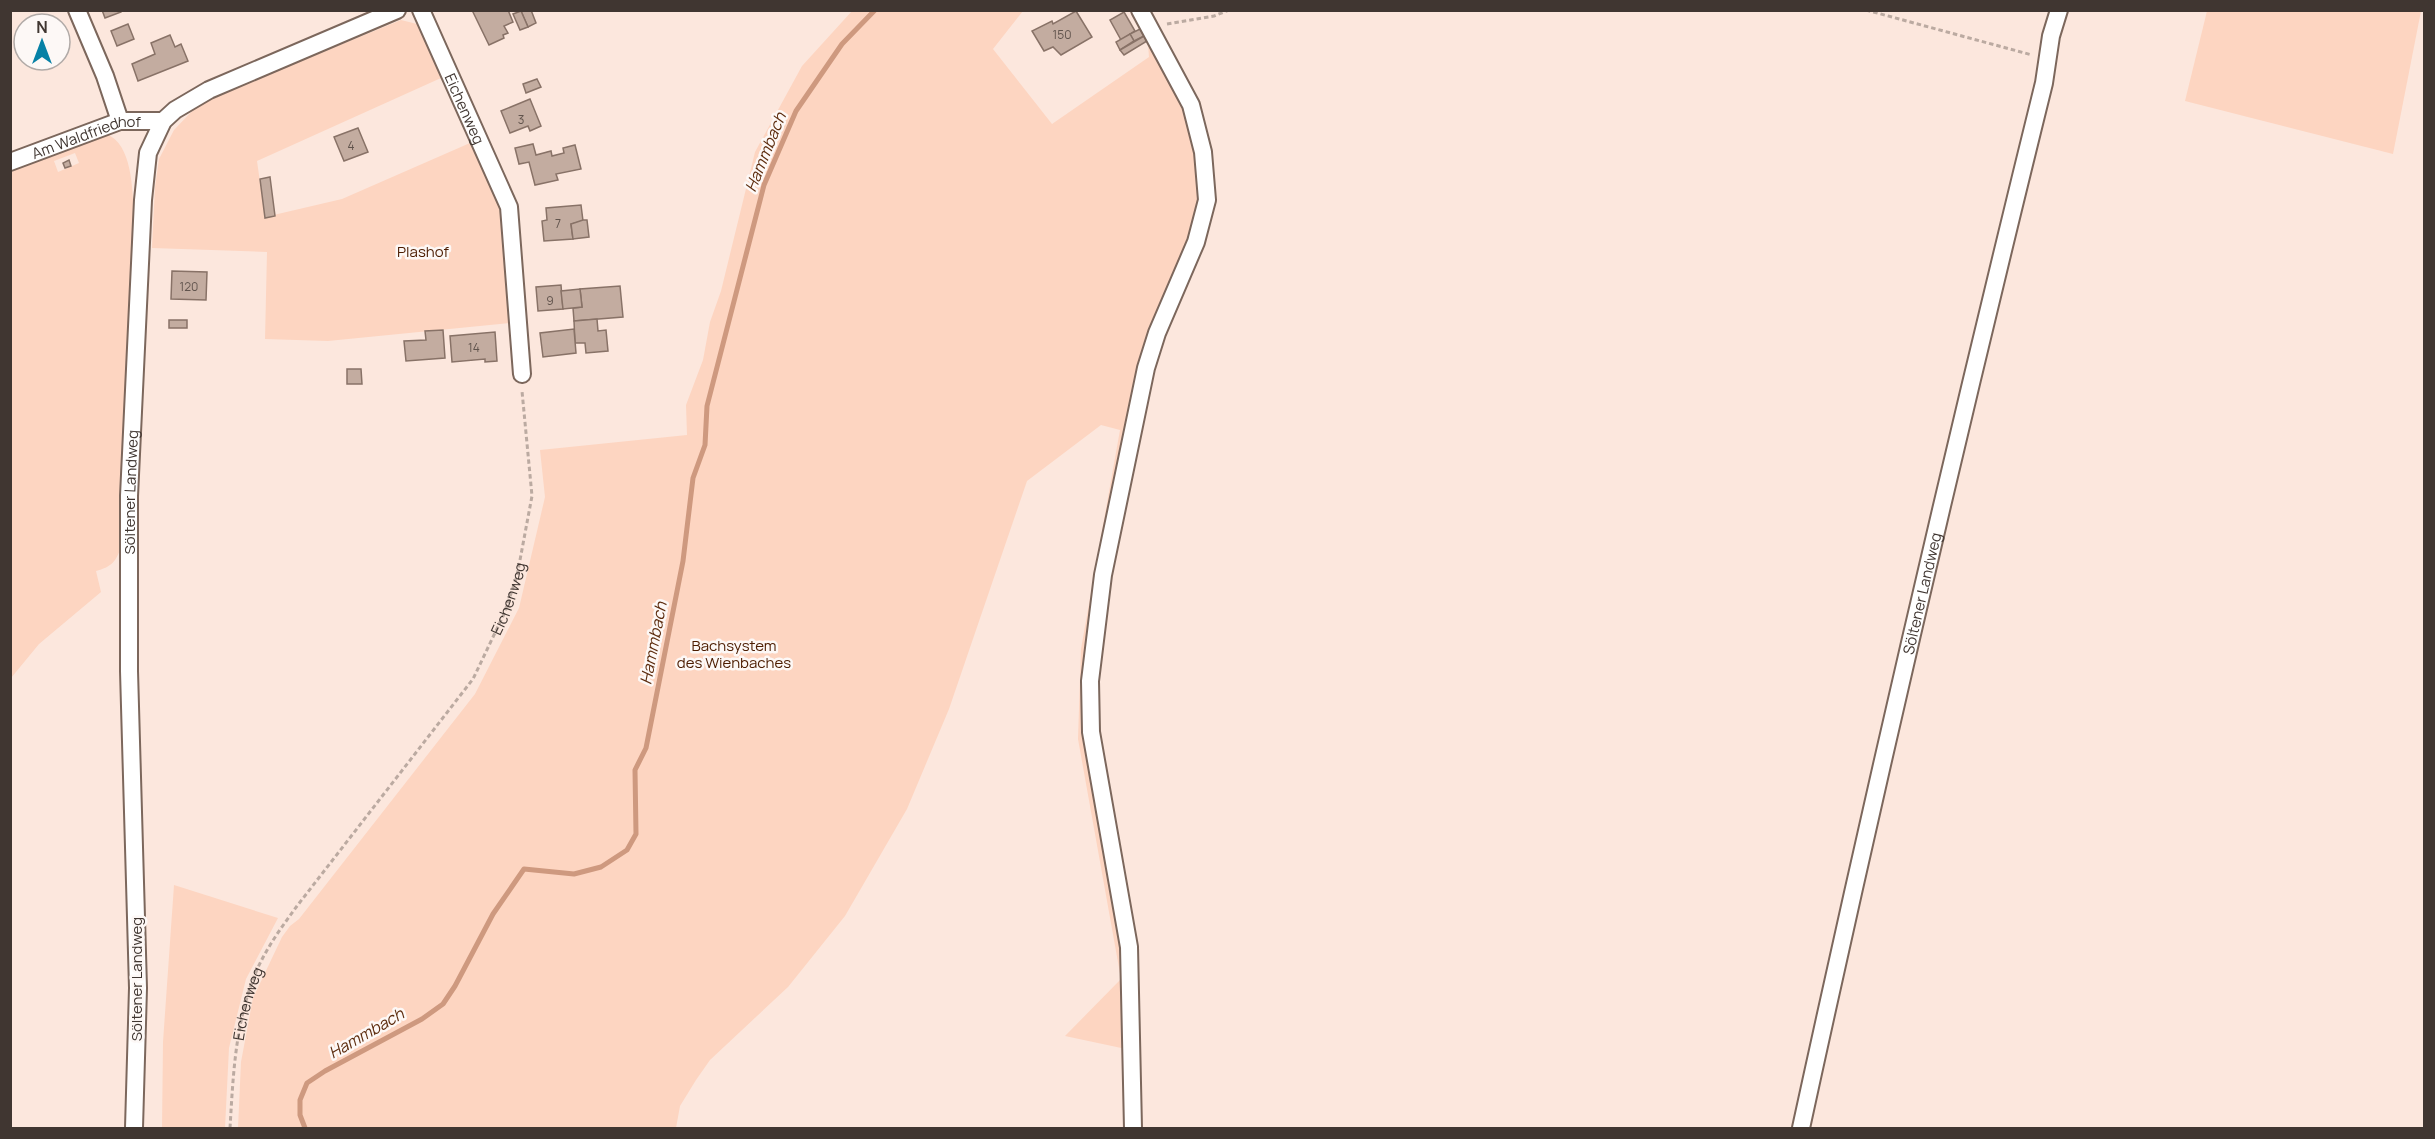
<svg xmlns="http://www.w3.org/2000/svg" width="2435" height="1139" font-family="Manrope,sans-serif">
  <style>
    .green { fill: #fdd5c1; fill-rule: evenodd }
    .lines { fill: none; stroke-linecap: round; stroke-linejoin: round }
    .stream { stroke: #ce997f; stroke-width: 5 }
    .building { fill: #c3aca0; stroke: #887267; stroke-width: 1.5 }
    .minor-casing { stroke: #7c675c; stroke-width: 20 }
    .path { stroke: #bbaaa1; stroke-width: 3; stroke-dasharray: 4.5 3; stroke-linecap: butt }
    .minor { stroke: #fff; stroke-width: 16 }
    .labels { text-anchor: middle; dominant-baseline: central; stroke-width: 5; stroke-linejoin: round; paint-order: stroke }
    .number-label { font-size: 12px; fill: #61544d }
    .street-label { font-size: 15px; fill: #403631; stroke: #fdf8f6 }
    .park-label { font-size: 15px; fill: #4c1c00; stroke: #fdf8f6 }
    .water-label { font-size: 16px; font-style: italic; fill: #5d2c0e; stroke: #fdf8f6 }
  </style>
  <rect width="100%" height="100%" fill="#fce7dd"/>
  <g class="green">
    <path d="M 852,11 L 1023,11 L 993,49 L 1052,124 L 1149,57 L 1148,44 L 1191,121 L 1200,200 L 1173,279 L 1085,666 L 1124,948 L 1126,1049 L 1065,1036 L 1121,979 L 1078,739 L 1081,649 L 1120,430 L 1101,425 L 1027,481 L 949,709 L 907,809 L 845,916 L 788,987 L 710,1060 L 696,1080 L 680,1106 L 676,1128 L 238,1128 L 241,1062 L 253,998 L 282,937 L 290,926 L 299,919 L 475,694 L 519,608 L 545,497 L 540,450 L 687,435 L 686,405 L 703,360 L 710,322 L 721,291 L 755,152 L 802,66 Z"/>
    <path d="M 2207,11 L 2421,11 L 2393,154 L 2185,101 Z"/>
    <path d="M 401,20 L 417,24 L 441,78 L 257,161 L 265,217 L 342,199 L 470,143 L 500,209 L 510,323 L 328,341 L 265,339 L 267,252 L 152,248 L 155,187 L 159,159 L 174,130 L 195,108 L 227,91 Z"/>
    <path d="M 106,134 C 133,144 132,190 134,214 L 121,547 C 116,562 111,567 96,571 L 101,592 L 39,644 L 11,678 L 11,170 ZM 75,153 L 79,163 L 58,172 L 54,161 Z"/>
    <path d="M 174,885 L 278,918 L 246,979 L 229,1048 L 225,1128 L 162,1128 L 163,1042 Z"/>
  </g>
  <g class="lines">
    <path class="stream" d="M 305,1128 L 300,1115 L 300,1100 L 307,1083 L 325,1071 L 422,1019 L 443,1004 L 455,986 L 493,914 L 524,869 L 574,874 L 601,867 L 627,850 L 636,834 L 635,770 L 646,748 L 683,561 L 693,478 L 705,445 L 707,406 L 764,185 L 796,111 L 842,44 L 875,10"/>
  </g>
  <g class="building">
    <path d="M 102,10 L 121,10 L 121,12 L 105,18 Z"/>
    <path d="M 472,10 L 508,10 L 513,22 L 504,26 L 508,33 L 503,35 L 504,38 L 489,45 Z"/>
    <path d="M 531,10 L 536,23 L 528,27 L 521,11 Z"/>
    <path d="M 521,11 L 528,27 L 520,30 L 513,14 Z"/>
    <path d="M 1076,11 L 1092,37 L 1061,55 L 1053,47 L 1044,51 L 1032,31 L 1052,21 L 1053,24 Z"/>
    <path d="M 1124,12 L 1135,31 L 1121,40 L 1110,20 Z"/>
    <path d="M 128,24 L 134,39 L 117,46 L 111,31 Z"/>
    <path d="M 1140,29 L 1144,36 L 1134,41 L 1130,34 Z"/>
    <path d="M 1130,34 L 1134,41 L 1120,50 L 1116,42 Z"/>
    <path d="M 170,35 L 175,47 L 181,44 L 188,61 L 138,81 L 132,64 L 155,54 L 151,43 Z"/>
    <path d="M 1144,36 L 1147,41 L 1124,55 L 1120,50 Z"/>
    <path d="M 537,79 L 541,87 L 526,93 L 523,84 Z"/>
    <path d="M 530,99 L 541,126 L 530,131 L 528,126 L 510,133 L 501,111 Z"/>
    <path d="M 358,128 L 368,152 L 344,161 L 334,137 Z"/>
    <path d="M 533,144 L 536,155 L 551,151 L 552,156 L 564,153 L 563,148 L 575,145 L 581,169 L 556,174 L 558,180 L 535,185 L 529,162 L 519,164 L 515,148 Z"/>
    <path d="M 69,160 L 71,166 L 65,168 L 63,163 Z"/>
    <path d="M 270,177 L 275,216 L 265,218 L 260,179 Z"/>
    <path d="M 581,205 L 583,221 L 571,224 L 573,239 L 544,241 L 542,221 L 547,220 L 546,208 Z"/>
    <path d="M 583,220 L 587,220 L 589,237 L 573,239 L 571,224 Z"/>
    <path d="M 172,271 L 207,272 L 206,300 L 171,299 Z"/>
    <path d="M 561,285 L 563,309 L 538,311 L 536,287 Z"/>
    <path d="M 620,286 L 623,317 L 574,321 L 573,308 L 582,307 L 580,289 Z"/>
    <path d="M 580,289 L 582,307 L 563,309 L 561,291 Z"/>
    <path d="M 597,319 L 598,331 L 606,330 L 608,351 L 586,353 L 585,343 L 575,343 L 574,321 Z"/>
    <rect x="169" y="320" width="18" height="8"/>
    <path d="M 574,329 L 576,353 L 543,357 L 540,333 Z"/>
    <path d="M 443,330 L 445,358 L 406,361 L 404,341 L 426,340 L 425,331 Z"/>
    <path d="M 495,332 L 497,361 L 485,362 L 485,359 L 452,362 L 450,336 Z"/>
    <path d="M 347,369 L 361,369 L 362,384 L 347,384 Z"/>
  </g>
  <g class="lines">
    <defs>
      <g id="minor">
        <path d="M 77,10 L 105,76 L 120,121"/>
        <path id="s2" d="M 421,10 L 509,207 L 522,374"/>
        <path id="s3" d="M 10,162 L 120,121 L 163,121"/>
        <path id="s4" d="M 134,1128 L 138,988 L 129,671 L 129,496 L 143,200 L 148,153 L 163,121 L 175,110 L 209,90 L 397,10"/>
        <path d="M 1133,1128 L 1129,947 L 1091,732 L 1090,681 L 1103,575 L 1146,368 L 1157,333 L 1196,242 L 1207,200 L 1203,152 L 1191,105 L 1140,10"/>
        <path id="s5" d="M 1801,1128 C 1877,779 1958,431 2044,83 L 2051,36 L 2059,10"/>
      </g>
    </defs>
    <use href="#minor" class="minor-casing"/>
    <g class="path">
      <path d="M 1866,10 L 2032,55"/>
      <path d="M 1167,24 L 1214,16 L 1229,10"/>
      <path id="s1" d="M 230,1128 C 233,1078 235,1025 254,977 C 264,951 281,928 297,906 L 473,679 L 504,614 L 517,576 L 532,496 L 522,391"/>
    </g>
    <use href="#minor" class="minor"/>
  </g>
  <g class="labels">
    <g class="number-label">
      <text x="1062" y="34">150</text>
      <text x="521" y="119">3</text>
      <text x="351" y="145">4</text>
      <text x="558" y="223">7</text>
      <text x="189" y="286">120</text>
      <text x="550" y="300">9</text>
      <text x="474" y="347">14</text>
    </g>
    <g class="street-label">
      <text stroke="none"><textPath href="#s2" startOffset="108">Eichenweg</textPath></text>
      <text stroke="none"><textPath href="#s3" startOffset="81">Am Waldfriedhof</textPath></text>
      <text stroke="none"><textPath href="#s4" startOffset="636">Söltener Landweg</textPath></text>
      <text stroke="none"><textPath href="#s5" startOffset="548">Söltener Landweg</textPath></text>
      <text stroke="none"><textPath href="#s1" startOffset="612">Eichenweg</textPath></text>
      <text transform="translate(136 979) rotate(-90)">Söltener Landweg</text>
      <text stroke="none"><textPath href="#s1" startOffset="126">Eichenweg</textPath></text>
    </g>
    <g class="park-label">
      <text x="423" y="251">Plashof</text>
      <text x="734" y="645">Bachsystem<tspan x="734" dy="17">des Wienbaches</tspan></text>
    </g>
    <g class="water-label">
      <text transform="translate(765 152) rotate(-68)">Hammbach</text>
      <text transform="translate(653 643) rotate(-79)">Hammbach</text>
      <text transform="translate(366 1033) rotate(-30)">Hammbach</text>
    </g>
  </g>
  <rect width="2435" height="1139" fill="none" stroke="#403631" stroke-width="24"/>
  <g transform="translate(42 42)"><circle r="28" fill="#fdf8f6" stroke="#b1aaa7" stroke-width="1.5"/>
  <path d="M0-4.5L10 22L0 15L-10 22Z" fill="#0781a6"/>
  <text y="-9" font-size="16" font-weight="bold" text-anchor="middle" fill="#403631">N</text>
  </g>
</svg>
